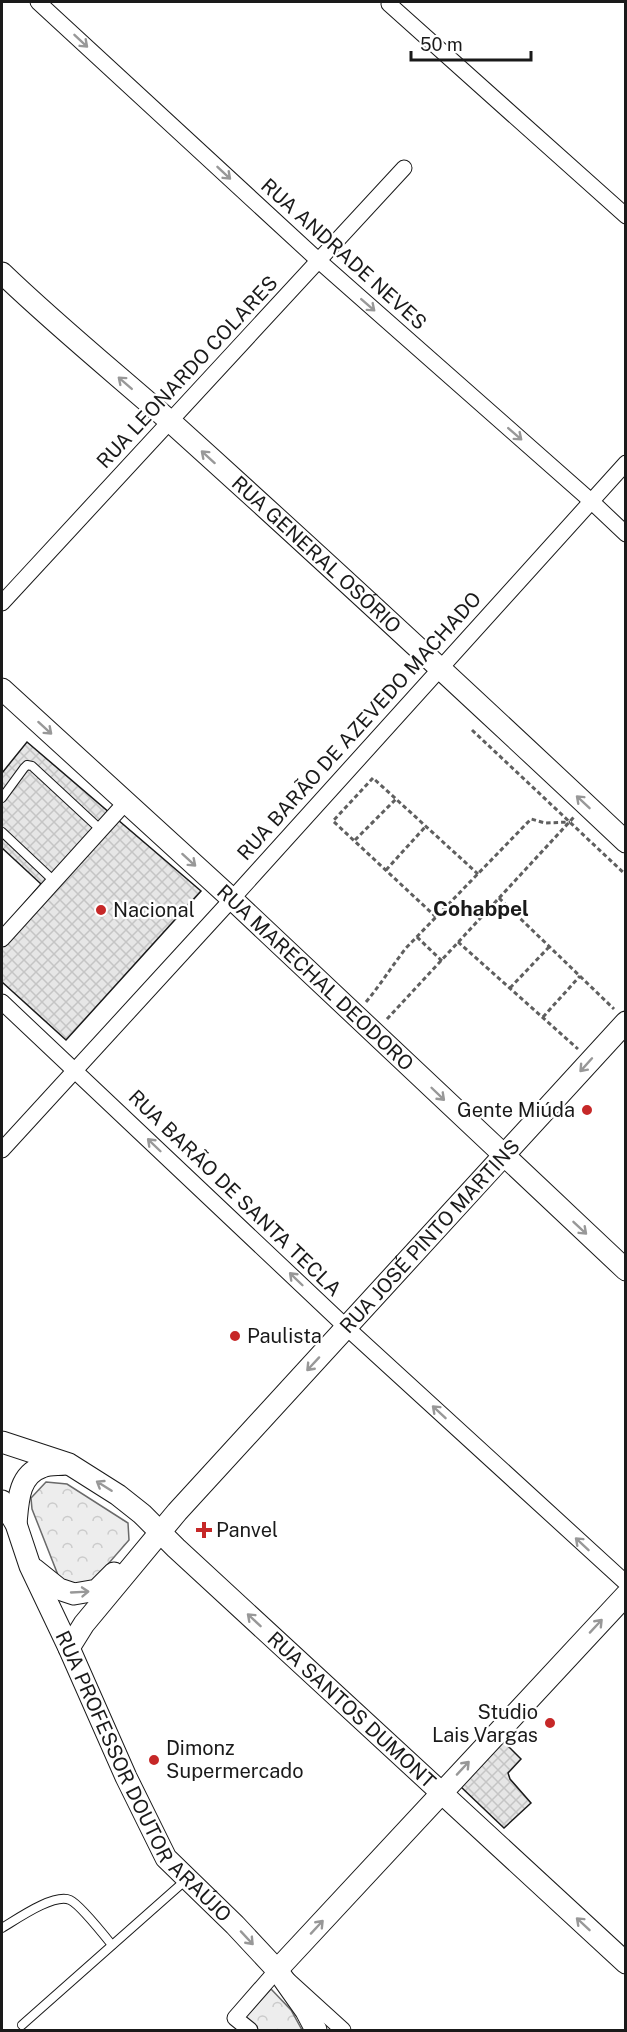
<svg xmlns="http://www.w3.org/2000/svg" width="627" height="2032" font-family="'Public Sans',sans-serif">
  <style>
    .park { fill: url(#park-crowns); stroke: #6a6a6a; stroke-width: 1.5 }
    .building { fill: url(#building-cross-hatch); stroke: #1a1a1a; stroke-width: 1.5 }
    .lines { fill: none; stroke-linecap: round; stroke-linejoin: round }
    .lane-casing { stroke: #1a1a1a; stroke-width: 10 }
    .street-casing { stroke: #1a1a1a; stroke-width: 17 }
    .secondary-casing { stroke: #1a1a1a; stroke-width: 23 }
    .path { stroke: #5f5f5f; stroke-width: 3; stroke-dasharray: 4.5 3; stroke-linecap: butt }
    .lane { stroke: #fff; stroke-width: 8 }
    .street { stroke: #fff; stroke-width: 15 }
    .secondary { stroke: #fff; stroke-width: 21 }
    .oneway { stroke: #989898 }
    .poi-dot { fill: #c62828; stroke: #fff; stroke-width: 2 }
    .labels { text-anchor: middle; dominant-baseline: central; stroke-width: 4.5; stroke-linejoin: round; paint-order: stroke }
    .street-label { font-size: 20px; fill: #1a1a1a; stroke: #fff }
    .poi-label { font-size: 20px; fill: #1a1a1a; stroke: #fff; text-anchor: start }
    .neighbourhood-label { font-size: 21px; font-weight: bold; fill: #1a1a1a; stroke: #fff }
  </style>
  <defs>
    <pattern id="park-crowns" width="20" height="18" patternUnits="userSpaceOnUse" patternTransform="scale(1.5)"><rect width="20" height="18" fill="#ededed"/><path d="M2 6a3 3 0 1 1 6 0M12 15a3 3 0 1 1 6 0" fill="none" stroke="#cbcbcb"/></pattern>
    <pattern id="building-cross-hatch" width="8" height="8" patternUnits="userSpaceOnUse" patternTransform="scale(1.5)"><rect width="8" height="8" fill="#e6e6e6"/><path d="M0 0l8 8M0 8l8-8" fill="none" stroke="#c5c5c5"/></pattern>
  </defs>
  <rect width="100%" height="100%" fill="#fff"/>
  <g class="park">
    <path d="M 46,1482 L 67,1484 L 128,1523 L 129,1540 L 88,1587 L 60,1580 L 32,1509 L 31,1498 Z"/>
    <path d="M 271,1989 L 291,2010 L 302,2030 L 257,2030 L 244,2019 Z"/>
  </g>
  <g class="building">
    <path d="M 27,742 L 201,891 L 66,1040 L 2,982 L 2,929 L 41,884 L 2,848 L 2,773 Z"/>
    <path d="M 503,1741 L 521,1759 L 508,1773 L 510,1779 L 531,1803 L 504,1828 L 460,1786 Z"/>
  </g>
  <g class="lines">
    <defs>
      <g id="lane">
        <path d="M 2,798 L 24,768 L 27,765 L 32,766 L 101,830"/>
        <path d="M 2,832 L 54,881"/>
        <path d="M 2,1928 C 17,1919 54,1893 70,1900 C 79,1904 104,1935 112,1945"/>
        <path d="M 22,2025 L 187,1879"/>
      </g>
      <g id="street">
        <path d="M 38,2 L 319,261 L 591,501 L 626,534"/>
        <path d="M 389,4 L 626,216"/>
        <path d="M 2,603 L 404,168"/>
        <path d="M 2,939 L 126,802"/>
        <path d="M 2,1002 L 346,1327 L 626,1583"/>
        <path d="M 2,1150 L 232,899 L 626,463"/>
        <path d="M 250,2030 L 235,2018 L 277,1970 L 343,2030"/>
      </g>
      <g id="secondary">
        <path id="s1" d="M 2,273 C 56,325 115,373 172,423 C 325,561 476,701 626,842"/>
        <path id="s2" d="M 2,689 L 232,899 L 626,1270"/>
        <path id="s3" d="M 2,1442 L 69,1464 L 118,1495 L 142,1514 L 176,1548 L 626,1963"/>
        <path id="s4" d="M 2,1501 L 16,1524 L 30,1566 L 69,1648 L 126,1777 L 166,1858 L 235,1925 L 277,1970 L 306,2011 L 316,2030"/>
        <path d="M 16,1524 C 18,1503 18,1475 42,1467 C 49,1464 58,1465 65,1464"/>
        <path d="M 34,1569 L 59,1589 L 74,1594 L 97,1590 L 114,1573"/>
        <path id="s5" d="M 69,1648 L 84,1624 L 177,1512 L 626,1022"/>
        <path d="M 277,1970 L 626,1595"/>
      </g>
    </defs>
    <use href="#lane" class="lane-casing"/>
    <use href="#street" class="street-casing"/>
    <use href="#secondary" class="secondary-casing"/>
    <g class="path">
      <path d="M 472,730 L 626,875"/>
      <path d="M 355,840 L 396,799"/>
      <path d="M 386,870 L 426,826"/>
      <path d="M 499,898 L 614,1009"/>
      <path d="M 436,917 L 333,821 L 373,778 L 478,874"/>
      <path d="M 417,937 L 442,961"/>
      <path d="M 458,942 L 578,1049"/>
      <path d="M 510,988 L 549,947"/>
      <path d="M 366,1002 C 381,984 392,966 406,948 L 531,819 L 545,823 L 570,822"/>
      <path d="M 543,1017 L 580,976"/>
      <path d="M 387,1019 L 574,817"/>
    </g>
    <use href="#lane" class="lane"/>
    <use href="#street" class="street"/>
    <use href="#secondary" class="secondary"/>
  </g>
  <defs><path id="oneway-shaft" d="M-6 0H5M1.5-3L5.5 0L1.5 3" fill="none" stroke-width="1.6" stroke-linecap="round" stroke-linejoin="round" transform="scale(1.5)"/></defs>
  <g class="oneway">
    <use href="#oneway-shaft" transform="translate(81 41) rotate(43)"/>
    <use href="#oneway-shaft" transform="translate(224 173) rotate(43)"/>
    <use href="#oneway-shaft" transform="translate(368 305) rotate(41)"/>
    <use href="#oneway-shaft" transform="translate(125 383) rotate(-139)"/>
    <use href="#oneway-shaft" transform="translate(515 434) rotate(41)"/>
    <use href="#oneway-shaft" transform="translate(208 457) rotate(-138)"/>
    <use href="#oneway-shaft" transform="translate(45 728) rotate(42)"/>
    <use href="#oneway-shaft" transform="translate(583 802) rotate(-137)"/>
    <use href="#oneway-shaft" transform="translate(189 860) rotate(42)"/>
    <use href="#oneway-shaft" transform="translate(586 1065) rotate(132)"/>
    <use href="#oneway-shaft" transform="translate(438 1094) rotate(44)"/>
    <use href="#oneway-shaft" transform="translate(154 1145) rotate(-136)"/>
    <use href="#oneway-shaft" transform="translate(580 1228) rotate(43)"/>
    <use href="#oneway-shaft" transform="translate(296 1279) rotate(-136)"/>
    <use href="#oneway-shaft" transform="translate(313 1364) rotate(133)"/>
    <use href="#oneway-shaft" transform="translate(439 1412) rotate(-137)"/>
    <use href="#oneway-shaft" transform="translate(104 1486) rotate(-148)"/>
    <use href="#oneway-shaft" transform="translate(582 1544) rotate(-137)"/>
    <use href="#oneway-shaft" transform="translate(80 1592) rotate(-3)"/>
    <use href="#oneway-shaft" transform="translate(254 1620) rotate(-137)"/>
    <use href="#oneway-shaft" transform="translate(596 1626) rotate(-47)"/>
    <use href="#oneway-shaft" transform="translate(463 1768) rotate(-47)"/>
    <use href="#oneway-shaft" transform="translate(583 1924) rotate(-137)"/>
    <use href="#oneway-shaft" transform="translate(317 1927) rotate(-47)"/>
    <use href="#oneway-shaft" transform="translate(247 1938) rotate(47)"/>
  </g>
  <g class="poi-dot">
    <circle cx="101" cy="910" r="6"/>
    <circle cx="587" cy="1110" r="6"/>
    <circle cx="235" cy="1336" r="6"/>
    <path d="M201 1521h6v6h6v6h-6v6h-6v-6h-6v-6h6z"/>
    <circle cx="550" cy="1723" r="6"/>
    <circle cx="154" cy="1760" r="6"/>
  </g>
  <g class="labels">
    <g class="street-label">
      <text transform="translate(344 254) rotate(42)">RUA ANDRADE NEVES</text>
      <text transform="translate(187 372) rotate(-47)">RUA LEONARDO COLARES</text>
      <text stroke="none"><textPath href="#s1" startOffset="422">RUA GENERAL OSÓRIO</textPath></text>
      <text transform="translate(359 726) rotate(-48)">RUA BARÃO DE AZEVEDO MACHADO</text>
      <text stroke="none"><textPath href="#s2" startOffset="426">RUA MARECHAL DEODORO</textPath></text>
      <text transform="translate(235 1193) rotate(44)">RUA BARÃO DE SANTA TECLA</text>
      <text stroke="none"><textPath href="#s5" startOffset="548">RUA JOSÉ PINTO MARTINS</textPath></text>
      <text stroke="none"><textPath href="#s3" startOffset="446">RUA SANTOS DUMONT</textPath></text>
      <text stroke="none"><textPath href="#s4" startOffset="312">RUA PROFESSOR DOUTOR ARAÚJO</textPath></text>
    </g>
    <g class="poi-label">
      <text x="113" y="910">Nacional</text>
      <text x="575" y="1110" text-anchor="end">Gente Miúda</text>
      <text x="247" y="1336">Paulista</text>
      <text x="216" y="1530">Panvel</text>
      <text x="538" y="1712" text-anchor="end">Studio<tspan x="538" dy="23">Lais Vargas</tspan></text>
      <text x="166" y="1748">Dimonz<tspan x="166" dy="23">Supermercado</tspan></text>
    </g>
    <g class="neighbourhood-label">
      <text x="481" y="908">Cohabpel</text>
    </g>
  </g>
  <rect width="627" height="2032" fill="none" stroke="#1a1a1a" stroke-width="6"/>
  <path d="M411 51v9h120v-9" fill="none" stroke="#1a1a1a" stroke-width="3"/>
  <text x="420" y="51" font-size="18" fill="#1a1a1a" stroke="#ffffff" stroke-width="4.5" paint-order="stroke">50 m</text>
</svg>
